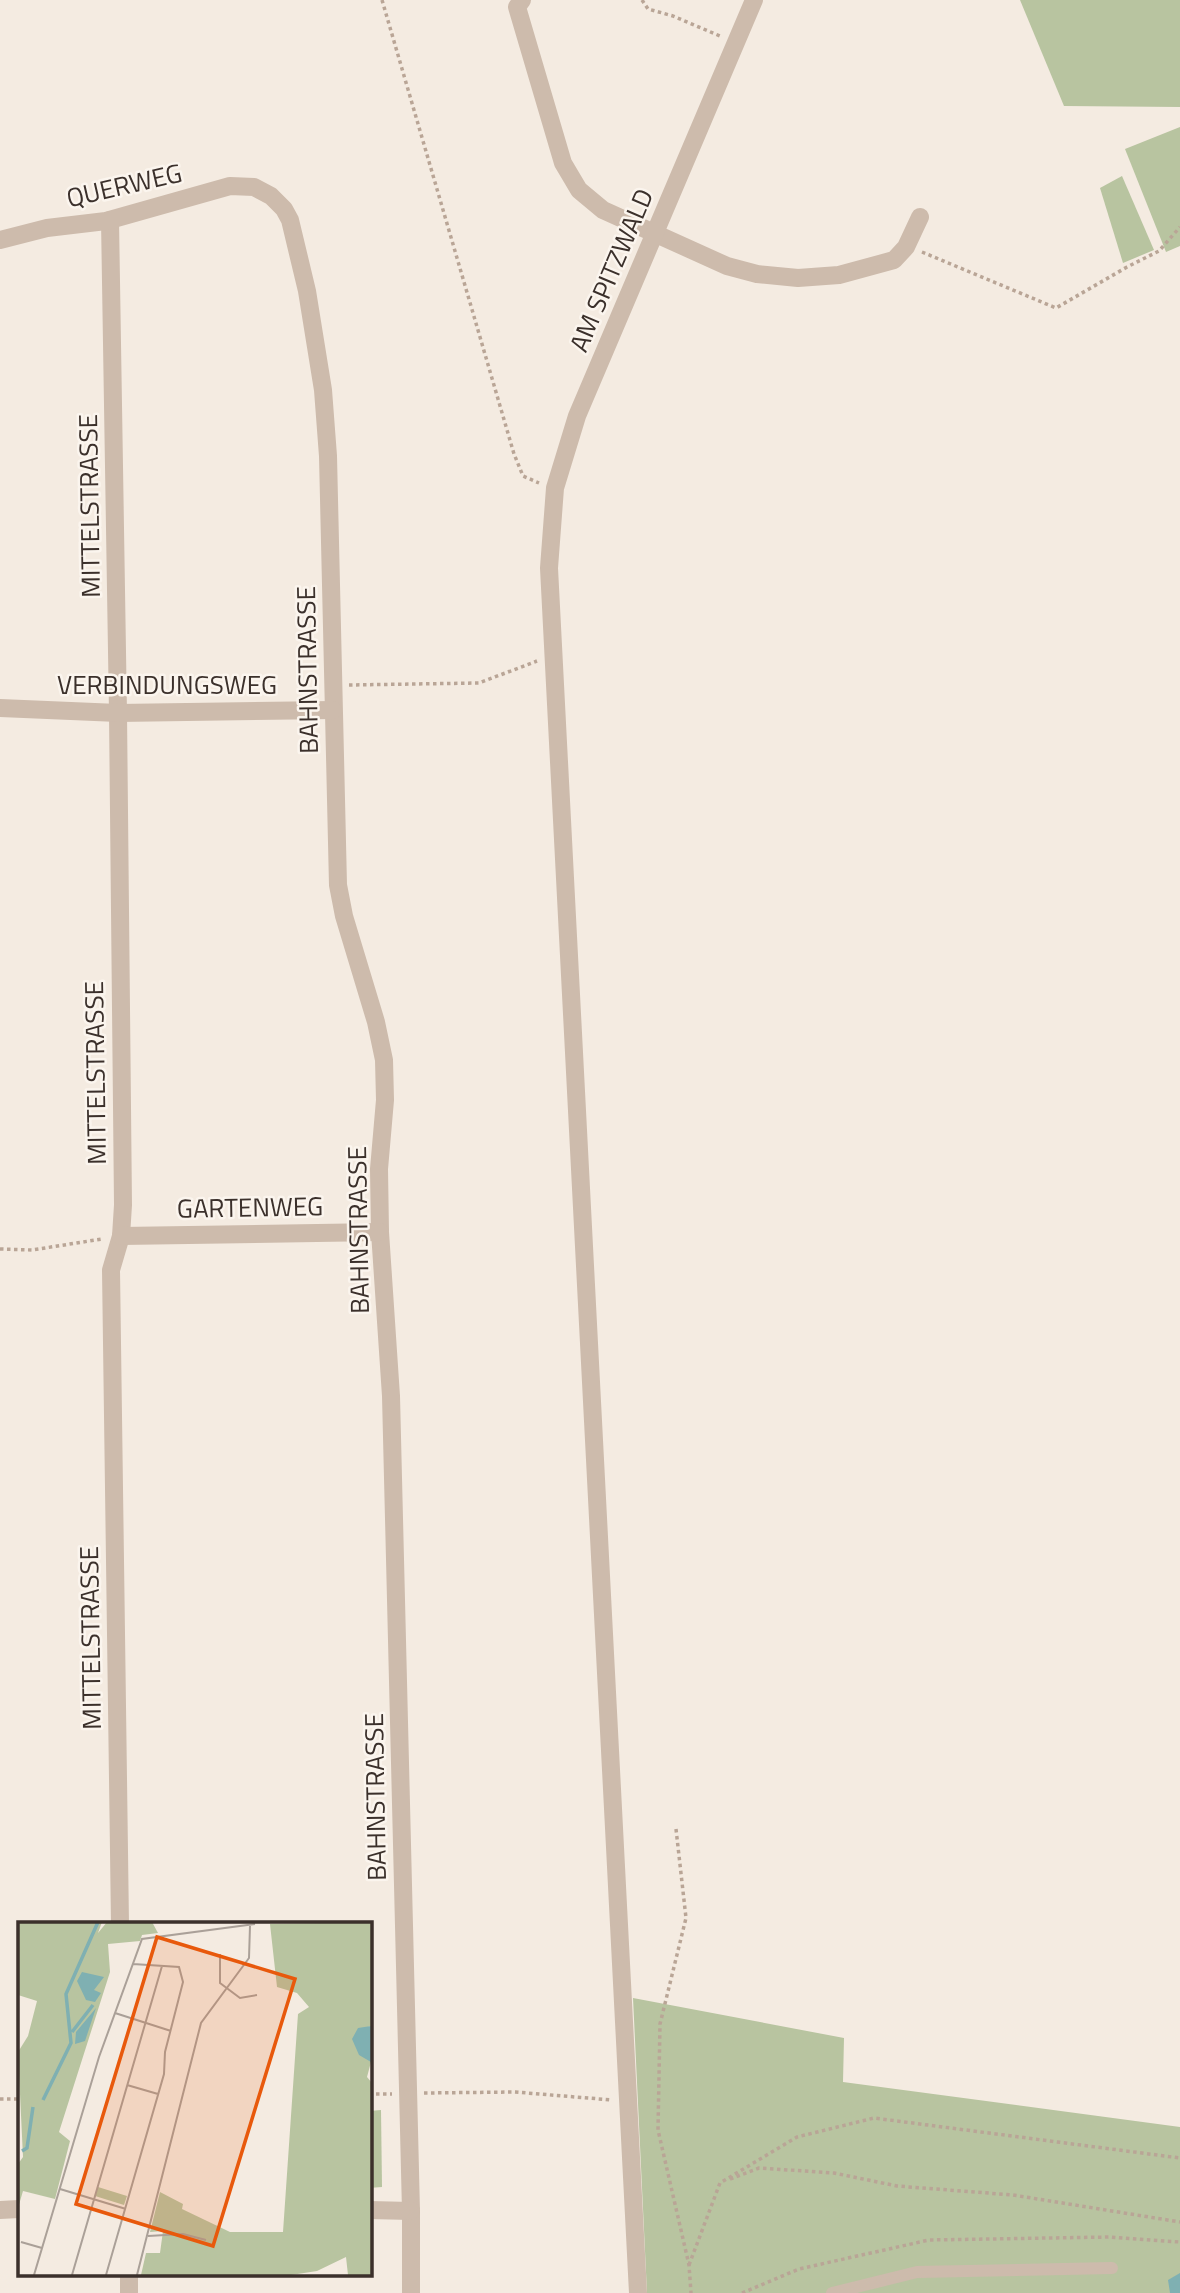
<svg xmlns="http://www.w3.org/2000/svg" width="1180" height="2293" font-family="'Titillium Web',sans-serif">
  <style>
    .green { fill: #b8c4a0 }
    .water { fill: #7fb0b2 }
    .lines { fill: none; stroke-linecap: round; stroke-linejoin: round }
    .path { stroke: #b9a596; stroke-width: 3.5; stroke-dasharray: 3.5 3.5; stroke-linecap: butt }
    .lane { stroke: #cdbbac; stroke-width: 12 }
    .street { stroke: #cdbbac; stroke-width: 18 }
    .labels { text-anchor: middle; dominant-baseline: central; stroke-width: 5; stroke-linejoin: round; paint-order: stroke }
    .street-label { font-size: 26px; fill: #3b302b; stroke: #fbf5ee }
    .inset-river { fill: none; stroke: #7fb0b2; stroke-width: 3.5 }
    .inset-road { fill: none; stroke: #aaa098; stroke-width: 2 }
    .view { fill: #e8590c; fill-opacity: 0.15; stroke: #e8590c; stroke-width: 3.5 }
    .inset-edge { fill: none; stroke: #3b302b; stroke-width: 3.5 }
  </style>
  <rect width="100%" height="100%" fill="#f4ebe1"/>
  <g class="green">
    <path d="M 1020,0 L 1180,0 L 1180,107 L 1064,106 Z"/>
    <path d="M 1180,127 L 1180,246 L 1166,252 L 1125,149 Z"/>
    <path d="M 1122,176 L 1154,250 L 1123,263 L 1100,188 Z"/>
    <path d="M 633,1998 L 844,2038 L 843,2082 L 1180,2127 L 1180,2293 L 647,2293 Z"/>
    <path d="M 381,2110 L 382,2187 L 369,2188 L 369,2111 Z"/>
  </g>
  <path class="water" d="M 1180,2273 L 1180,2293 L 1170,2293 L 1168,2280 Z"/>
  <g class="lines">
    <g class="path">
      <path d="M 382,0 L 514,454 L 523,476 L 539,483"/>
      <path d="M 642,0 L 648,9 L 673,16 L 720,36"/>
      <path d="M 922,252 L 1056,308 L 1127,267 L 1159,251 L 1180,227"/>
      <path d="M 349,685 L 479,683 L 537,661"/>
      <path d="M 0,1249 L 32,1250 L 102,1239"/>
      <path d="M 676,1829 L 686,1918 L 660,2024 L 658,2130 L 689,2265 L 691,2293"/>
      <path d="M 424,2093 L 515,2092 L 612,2100"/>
      <path d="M 369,2094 L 392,2094"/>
      <path d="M 0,2099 L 19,2099"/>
      <path d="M 730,2179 L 759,2168 L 834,2173 L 897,2186 L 1013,2195 L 1180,2222"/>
      <path d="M 689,2265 L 720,2183 L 797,2137 L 874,2118 L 1180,2158"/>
      <path d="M 742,2293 L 799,2269 L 929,2240 L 1109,2237 L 1180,2242"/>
    </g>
    <path class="lane" d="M 832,2293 L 917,2272 L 1112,2268"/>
    <g class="street">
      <path d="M 522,0 L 517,7 L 563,163 L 579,190 L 603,210 L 727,266 L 757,274 L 798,278 L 839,275 L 894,260 L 906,247 L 920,217"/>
      <path d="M 110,220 L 118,713 L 123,1205 L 121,1236 L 111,1270 L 120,1924"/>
      <path d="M 0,240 L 47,228 L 106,221 L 230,186 L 254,187 L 271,196 L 284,209 L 290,220 L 307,291 L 323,390 L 328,456 L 338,885 L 344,916 L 376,1022 L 384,1060 L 385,1100 L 379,1169 L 380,1232 L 391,1396 L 411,2211 L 411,2293"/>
      <path d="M 0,708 L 118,713 L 333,710"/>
      <path d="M 121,1236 L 380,1232"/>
      <path d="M 0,2210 L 19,2209"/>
      <path d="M 369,2210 L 411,2211"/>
      <path d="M 129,2274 L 129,2293"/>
      <path d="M 638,2293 L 549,568 L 555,488 L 577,416 L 754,0"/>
    </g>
  </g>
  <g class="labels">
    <g class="street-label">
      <text transform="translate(124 185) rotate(-13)">QUERWEG</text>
      <text transform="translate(611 270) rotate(-67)">AM SPITZWALD</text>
      <text transform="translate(89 506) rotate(-91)">MITTELSTRASSE</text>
      <text transform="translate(307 670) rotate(-91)">BAHNSTRASSE</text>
      <text x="167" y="684">VERBINDUNGSWEG</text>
      <text transform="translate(95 1073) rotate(-91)">MITTELSTRASSE</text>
      <text transform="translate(250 1207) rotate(-1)">GARTENWEG</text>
      <text transform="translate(358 1230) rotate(-91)">BAHNSTRASSE</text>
      <text transform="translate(90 1638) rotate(-91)">MITTELSTRASSE</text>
      <text transform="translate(375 1797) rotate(-91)">BAHNSTRASSE</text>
    </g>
  </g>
  <g transform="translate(18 1922)">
    <rect width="354" height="354" fill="#f4ebe1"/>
    <path d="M 0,0 L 84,0 L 80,11 L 89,0 L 134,0 L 140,11 L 124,13 L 122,19 L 90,22 L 92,50 L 41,210 L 52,219 L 37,277 L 5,269 L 0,286 L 0,242 L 5,235 L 0,130 L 10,114 L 19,79 L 0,73 ZM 353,0 L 353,104 L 347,106 L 353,140 L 349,155 L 354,161 L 353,353 L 330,353 L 328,335 L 299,349 L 273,353 L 123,353 L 128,331 L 142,331 L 145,309 L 132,310 L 142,270 L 165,282 L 164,287 L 212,310 L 265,310 L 280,92 L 291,85 L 279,71 L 259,65 L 252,2 ZM 80,265 L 109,274 L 106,283 L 77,274 Z" fill="#b8c4a0"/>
    <path d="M 64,50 L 86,55 L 76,68 L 83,71 L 77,80 L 68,78 L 59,59 ZM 78,86 L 67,119 L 57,122 L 58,110 ZM 353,104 L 353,140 L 341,133 L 334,117 L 340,106 Z" fill="#7fb0b2"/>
    <path class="inset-river" d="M 54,110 L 75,83M 25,178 L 53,121 L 48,72 L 80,0M 4,229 L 9,226 L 15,185"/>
    <path class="inset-road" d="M 202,32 L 202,61 L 222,76 L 239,73M 97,91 L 153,109M 109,163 L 140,172M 42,267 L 108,287M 130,314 L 165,312 L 188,318M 3,320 L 24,326M 16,353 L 81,135 L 124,17 L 237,2M 54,353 L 144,44M 88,353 L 146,152 L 147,130 L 165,60 L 161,45 L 115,42M 119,353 L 183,101 L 231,36 L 232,4"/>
    <path class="view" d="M 139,15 L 277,57 L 195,324 L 58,282 Z"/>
    <rect width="354" height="354" class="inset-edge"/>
  </g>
</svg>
